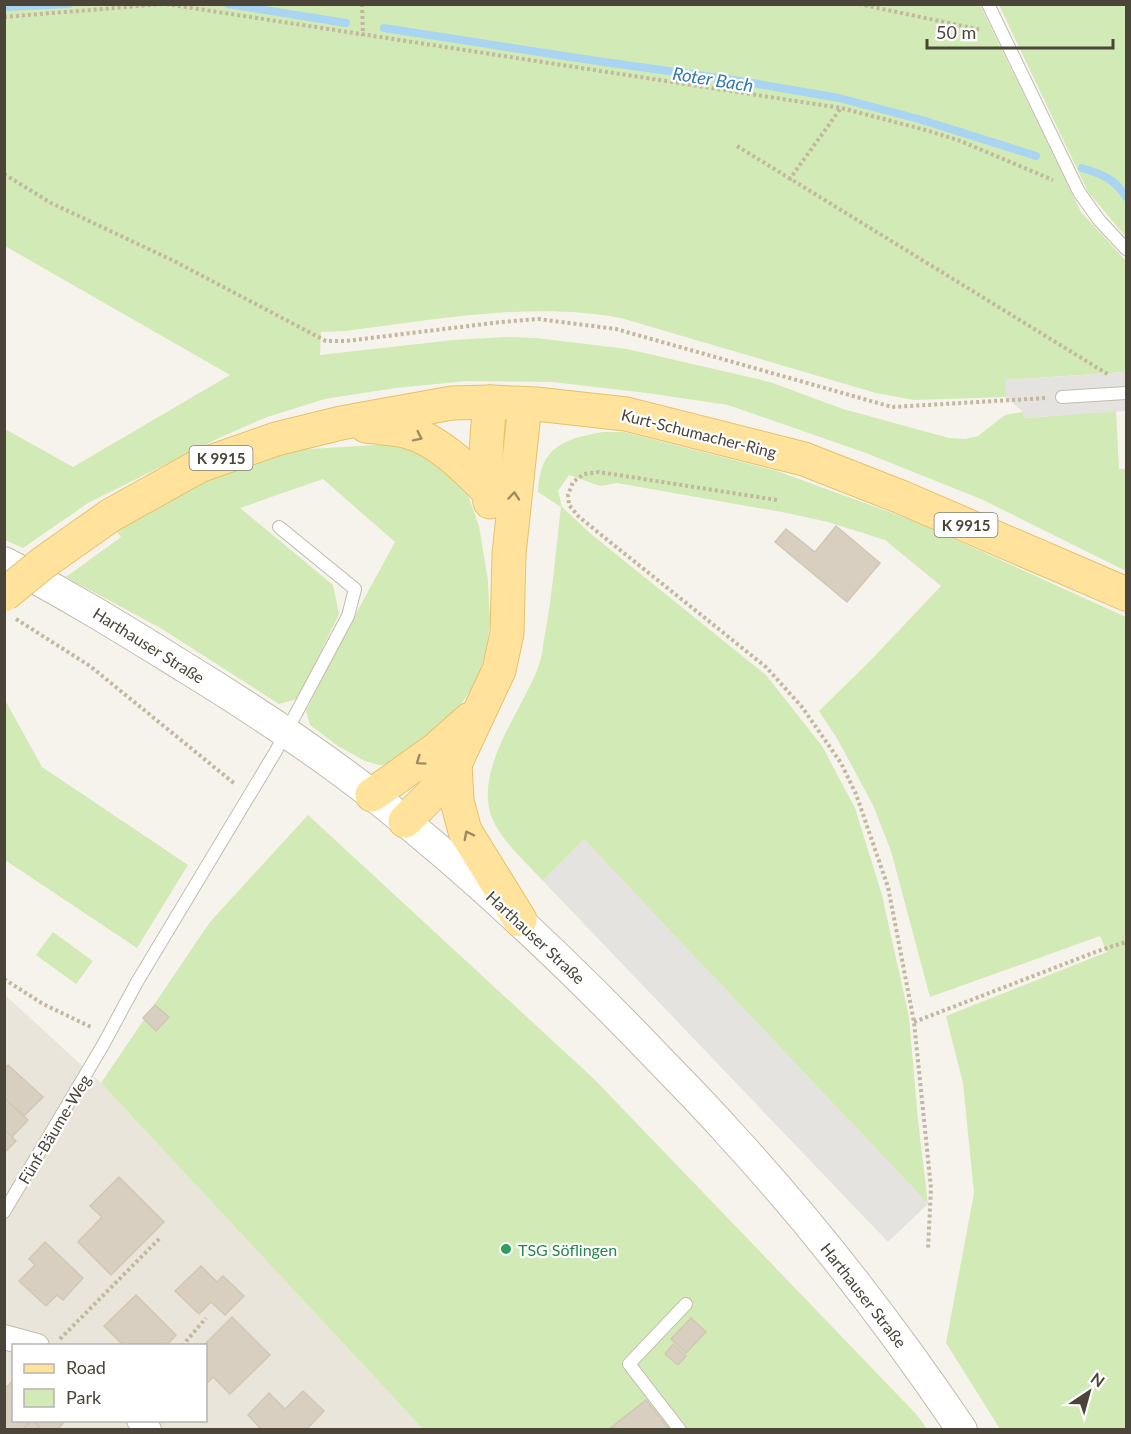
<svg xmlns="http://www.w3.org/2000/svg" width="1131" height="1434" font-family="Lato,sans-serif">
  <style>
    .residential { fill: #eae5da; fill-rule: evenodd }
    .green { fill: #d2eab5 }
    .parking { fill: #e5e3e0 }
    .lines { fill: none; stroke-linecap: round; stroke-linejoin: round }
    .stream { stroke: #a9d4f2; stroke-width: 8 }
    .building { fill: #d8cfc1; stroke: #d3c7b4; stroke-width: 1.5 }
    .service-casing { stroke: #c2bbae; stroke-width: 14 }
    .minor-casing { stroke: #c2bbae; stroke-width: 26 }
    .tertiary-casing { stroke: #c2bbae; stroke-width: 32 }
    .primary-casing { stroke: #e6c16a; stroke-width: 35 }
    .path { stroke: #c4b79f; stroke-width: 4; stroke-dasharray: 3 3; stroke-linecap: butt }
    .service { stroke: #fff; stroke-width: 12 }
    .minor { stroke: #fff; stroke-width: 24 }
    .tertiary { stroke: #fff; stroke-width: 30 }
    .primary { stroke: #ffe39c; stroke-width: 33 }
    .primary-bridge-casing { stroke: #e6c16a; stroke-width: 35; stroke-linecap: butt }
    .primary-bridge { stroke: #ffe39c; stroke-width: 33 }
    .oneway { stroke: #9c8c66 }
    .leisure-dot { fill: #2e9e5b; stroke: #fff; stroke-width: 2 }
    .labels { text-anchor: middle; dominant-baseline: central; stroke-width: 4.5; stroke-linejoin: round; paint-order: stroke }
    .shield { fill: #fff; stroke: #817c74; stroke-width: 1.5 }
    .shield-label { font-size: 15px; font-weight: bold; fill: #4b4439 }
    .street-label { font-size: 16px; fill: #4b4439; stroke: #fff }
    .leisure-label { font-size: 16px; fill: #27864d; stroke: #fff; text-anchor: start }
    .water-label { font-size: 18px; font-style: italic; fill: #2e7ab2; stroke: #fff }
  </style>
  <rect width="100%" height="100%" fill="#f6f3ec"/>
  <path class="residential" d="M 4,994 L 101,1083 L 423,1429 L 5,1429 ZM 14,1346 L 206,1346 L 206,1420 L 14,1420 Z"/>
  <g class="green">
    <path d="M 5,5 L 980,5 L 1081,212 L 1126,261 L 1126,372 L 1006,380 L 1006,397 L 914,400 L 876,393 L 621,318 C 530,301 437,320 345,331 L 321,332 L 320,355 L 453,340 L 506,337 L 537,338 L 627,349 L 770,382 L 843,409 L 949,438 L 965,439 L 978,436 L 1005,415 L 1023,412 L 1024,418 L 1116,411 L 1119,469 L 1126,469 L 1126,571 L 981,499 L 866,453 L 728,405 L 647,393 L 553,382 L 467,381 L 395,388 L 325,399 L 267,417 L 221,437 L 88,503 L 23,548 L 5,540 L 5,429 L 73,467 L 230,375 L 5,246 Z"/>
    <path d="M 999,5 L 1126,5 L 1126,237 L 1088,192 Z"/>
    <path d="M 603,432 L 624,432 L 777,471 L 914,521 L 1126,617 L 1126,1429 L 1000,1429 L 946,1343 L 974,1193 L 963,1083 L 946,1016 L 1107,952 L 1100,936 L 930,997 L 891,851 L 873,805 L 838,740 L 819,711 L 870,661 L 941,586 L 885,540 L 828,522 L 787,513 L 617,483 L 600,486 L 569,475 L 558,491 L 562,507 L 591,534 L 766,675 L 822,746 L 855,808 L 882,895 L 909,1017 L 918,1120 L 928,1204 L 584,840 L 543,881 C 526,862 502,842 492,818 C 473,769 523,710 539,665 C 543,654 543,641 546,629 C 553,589 556,548 561,507 L 538,492 C 540,446 564,439 603,432 Z"/>
    <path d="M 395,444 L 420,450 L 461,483 L 468,495 L 479,526 L 488,581 L 490,623 L 486,650 L 477,681 L 453,716 L 390,764 L 379,765 L 365,761 L 338,746 L 310,725 L 306,711 L 329,663 L 395,542 L 323,479 L 240,508 L 333,585 L 339,614 L 298,699 L 279,704 L 162,629 L 66,577 L 121,537 L 115,530 L 201,483 L 293,450 Z"/>
    <path d="M 5,700 L 42,767 L 188,865 L 137,948 L 5,860 Z"/>
    <path d="M 308,815 L 594,1079 L 917,1415 L 927,1429 L 423,1429 L 101,1083 L 210,922 Z"/>
    <path d="M 53,932 L 93,961 L 76,984 L 36,955 Z"/>
  </g>
  <g class="parking">
    <path d="M 1126,372 L 1126,411 L 1023,418 L 1023,412 L 1006,397 L 1005,380 Z"/>
    <path d="M 584,839 L 928,1204 L 888,1242 L 543,881 Z"/>
  </g>
  <g class="lines">
    <g class="stream">
      <path d="M 228,4 L 346,23"/>
      <path d="M 4,7 L 69,4"/>
      <path d="M 384,28 L 597,61 L 740,81 L 839,98 L 922,120 L 1036,156"/>
      <path d="M 1082,168 C 1102,174 1115,179 1126,197"/>
    </g>
  </g>
  <g class="building">
    <path d="M 836,526 L 880,563 L 847,602 L 775,542 L 786,529 L 815,552 Z"/>
    <path d="M 155,1005 L 169,1017 L 156,1031 L 143,1018 Z"/>
    <path d="M 8,1065 L 43,1097 L 24,1116 L 4,1098 L 4,1069 Z"/>
    <path d="M 4,1098 L 28,1120 L 12,1137 L 4,1129 Z"/>
    <path d="M 4,1129 L 16,1141 L 4,1153 Z"/>
    <path d="M 119,1177 L 164,1222 L 111,1275 L 78,1242 L 102,1217 L 90,1206 Z"/>
    <path d="M 45,1242 L 83,1278 L 63,1300 L 57,1295 L 46,1306 L 19,1281 L 35,1265 L 29,1259 Z"/>
    <path d="M 201,1266 L 217,1282 L 223,1276 L 244,1296 L 225,1315 L 211,1302 L 199,1314 L 175,1291 Z"/>
    <path d="M 136,1295 L 176,1335 L 166,1346 L 124,1346 L 104,1326 Z"/>
    <path d="M 232,1317 L 270,1355 L 230,1394 L 213,1377 L 206,1384 L 206,1346 L 203,1346 Z"/>
    <path d="M 691,1318 L 706,1332 L 686,1353 L 671,1339 Z"/>
    <path d="M 673,1344 L 686,1356 L 678,1365 L 665,1354 Z"/>
    <path d="M 14,1380 L 14,1420 L 32,1420 L 22,1430 L 4,1430 L 4,1389 Z"/>
    <path d="M 303,1391 L 324,1411 L 306,1430 L 262,1430 L 248,1415 L 269,1393 L 285,1409 Z"/>
    <path d="M 646,1400 L 670,1430 L 608,1430 Z"/>
    <path d="M 32,1420 L 33,1420 L 42,1430 L 22,1430 Z"/>
    <path d="M 33,1420 L 66,1420 L 57,1430 L 42,1430 Z"/>
  </g>
  <g class="lines">
    <defs>
      <g id="service">
        <path d="M 988,4 L 1079,192 L 1099,220 L 1126,249"/>
        <path d="M 1062,397 L 1126,393"/>
        <path d="M 4,1212 L 103,1045 L 137,982 L 276,751 L 348,616 L 355,589 L 279,527"/>
        <path d="M 680,1430 L 629,1364 L 686,1304"/>
      </g>
      <g id="minor">
        <path d="M 4,1337 L 37,1346"/>
        <path d="M 139,1420 L 149,1430"/>
      </g>
      <path id="tertiary" d="M 4,562 C 67,594 126,631 186,668 C 251,708 315,750 375,797 C 475,876 567,963 655,1055 C 679,1080 704,1105 727,1131 C 813,1224 891,1325 962,1430"/>
      <g id="primary">
        <path d="M 490,402 C 487,434 483,471 490,502"/>
        <path d="M 366,426 C 379,428 392,428 404,431 C 436,438 466,468 488,491"/>
        <path d="M 111,515 L 199,466 L 276,439 L 341,423 L 452,403 L 490,402 L 536,404 L 626,414 L 804,459 L 901,497 L 1126,594"/>
        <path d="M 455,764 L 457,801 L 465,831 L 520,920"/>
        <path d="M 372,795 L 435,750 L 470,719"/>
        <path d="M 405,821 L 430,796 L 455,764 L 499,670 L 507,633 L 509,554 L 525,404"/>
      </g>
    </defs>
    <use href="#service" class="service-casing"/>
    <use href="#minor" class="minor-casing"/>
    <use href="#tertiary" class="tertiary-casing"/>
    <use href="#primary" class="primary-casing"/>
    <g class="path">
      <path d="M 166,4 L 841,108 L 922,129 L 958,140 L 1053,180"/>
      <path d="M 362,4 L 363,36"/>
      <path d="M 859,4 L 982,30"/>
      <path d="M 4,17 L 163,4"/>
      <path d="M 737,146 L 1109,375"/>
      <path d="M 4,174 L 51,203 L 174,261 L 326,341 L 346,341 L 501,322 L 538,319 L 616,329 L 892,407 L 1046,398"/>
      <path d="M 789,180 L 841,108"/>
      <path d="M 777,500 L 599,472 L 584,474 L 573,482 L 568,495 L 569,505 L 579,517 L 766,667 L 802,707 L 841,763 L 856,794 L 888,887 L 914,1022 L 931,1188 L 928,1249"/>
      <path d="M 16,619 L 90,666 L 235,784"/>
      <path d="M 4,979 L 43,1004 L 93,1028"/>
      <path d="M 914,1022 L 1098,951 L 1126,942"/>
      <path d="M 60,1339 L 161,1237"/>
      <path d="M 182,1346 L 206,1318"/>
    </g>
    <use href="#service" class="service"/>
    <use href="#minor" class="minor"/>
    <use href="#tertiary" class="tertiary"/>
    <use href="#primary" class="primary"/>
    <defs>
      <path id="primary-bridge" d="M 4,595 L 43,563 L 111,515"/>
    </defs>
    <use href="#primary-bridge" class="primary-bridge-casing"/>
    <use href="#primary-bridge" class="primary-bridge"/>
  </g>
  <defs><path id="oneway-chevron" d="M-2-3.5L2.5 0L-2 3.5" fill="none" stroke-width="1.6" stroke-linecap="round" stroke-linejoin="round" transform="scale(1.5)"/></defs>
  <g class="oneway">
    <use href="#oneway-chevron" transform="translate(418 437) rotate(26)"/>
    <use href="#oneway-chevron" transform="translate(514 496) rotate(-85)"/>
    <use href="#oneway-chevron" transform="translate(420 761) rotate(145)"/>
    <use href="#oneway-chevron" transform="translate(468 835) rotate(-117)"/>
  </g>
  <circle class="leisure-dot" cx="506" cy="1249" r="6"/>
  <g class="labels">
    <g class="shield">
      <rect x="189.5" y="446" width="63" height="24" rx="4.5"/>
      <rect x="934.5" y="513" width="63" height="24" rx="4.5"/>
    </g>
    <g class="shield-label">
      <text x="221" y="458">K 9915</text>
      <text x="966" y="525">K 9915</text>
    </g>
    <g class="street-label">
      <text transform="translate(699 433) rotate(14)">Kurt-Schumacher-Ring</text>
      <text transform="translate(149 645) rotate(32)">Harthauser Straße</text>
      <text transform="translate(536 937) rotate(43)">Harthauser Straße</text>
      <text transform="translate(54 1129) rotate(-59)">Fünf-Bäume-Weg</text>
      <text transform="translate(864 1295) rotate(52)">Harthauser Straße</text>
    </g>
    <g class="leisure-label">
      <text x="518" y="1249">TSG Söflingen</text>
    </g>
    <g class="water-label">
      <text transform="translate(713 79) rotate(9)">Roter Bach</text>
    </g>
  </g>
  <rect width="1131" height="1434" fill="none" stroke="#4b4439" stroke-width="12"/>
  <rect x="12" y="1344" width="195" height="78" fill="#ffffff" stroke="#b7b4b0" stroke-width="1.5"/>
  <rect x="24" y="1364" width="30" height="9" fill="#ffe39c" stroke="#b7b4b0" stroke-width="1.5"/>
  <text x="66" y="1374" font-size="18" fill="#4b4439">Road</text>
  <rect x="24" y="1389" width="30" height="18" fill="#d2eab5" stroke="#b7b4b0" stroke-width="1.5"/>
  <text x="66" y="1404" font-size="18" fill="#4b4439">Park</text>
  <g transform="translate(1089 1392) rotate(36)" stroke="#ffffff" stroke-width="4.5" paint-order="stroke">
  <path d="M0-4.5L10 22L0 15L-10 22Z" fill="#4b4439"/>
  <text y="-9" font-size="16" font-weight="bold" text-anchor="middle" fill="#4b4439">N</text>
  </g>
  <path d="M927 39v9h186v-9" fill="none" stroke="#4b4439" stroke-width="3"/>
  <text x="936" y="39" font-size="18" fill="#4b4439" stroke="#ffffff" stroke-width="4.5" paint-order="stroke">50 m</text>
</svg>
